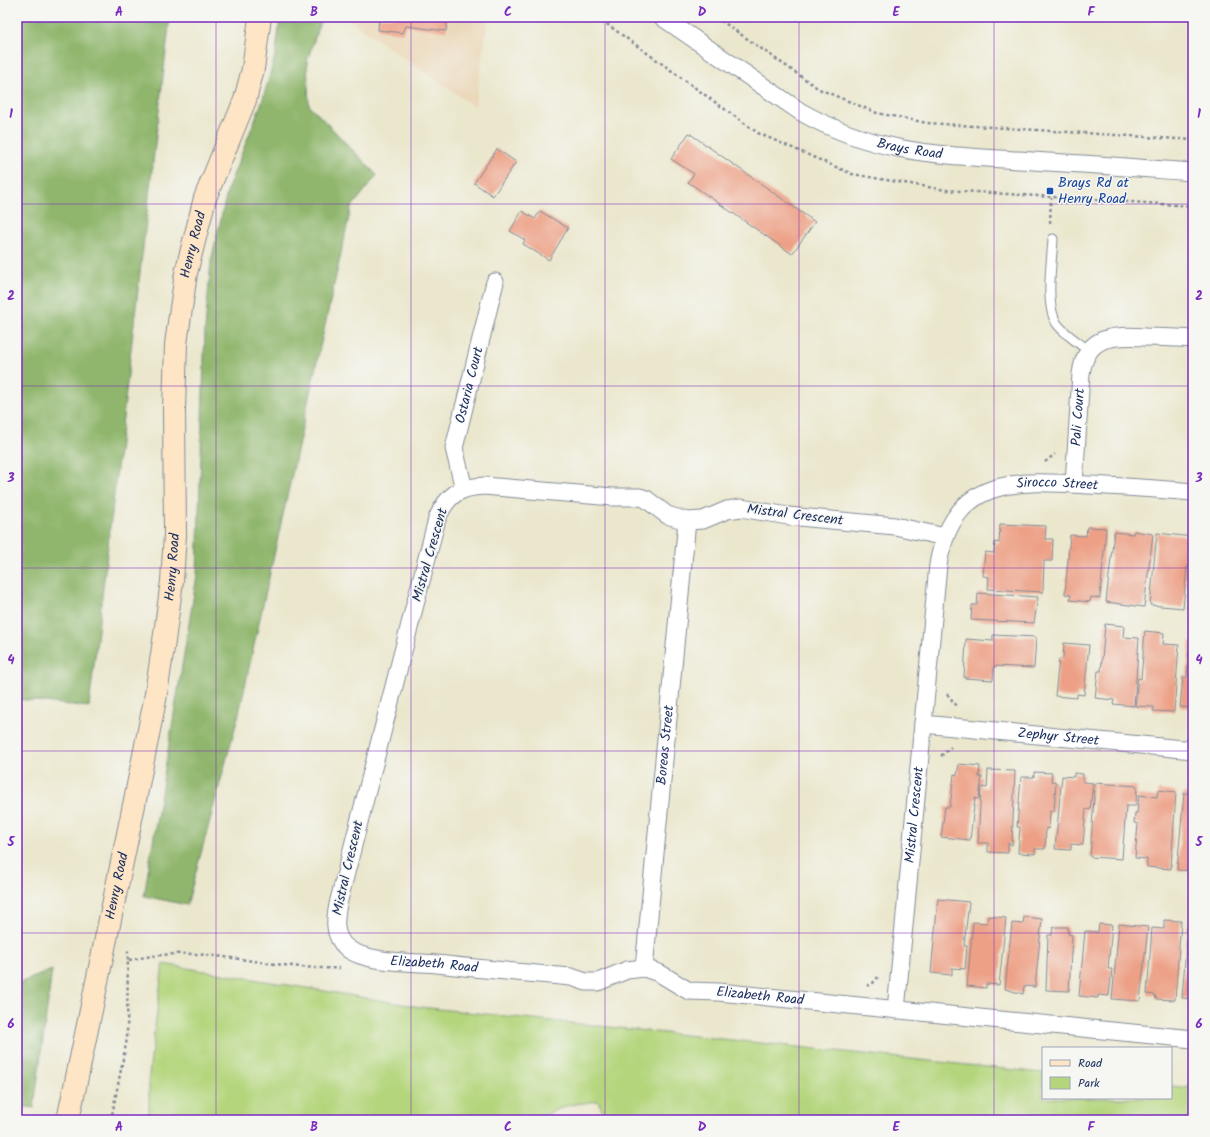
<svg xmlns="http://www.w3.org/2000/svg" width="1210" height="1137" font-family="Kalam,sans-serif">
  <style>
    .built { fill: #ebd8ba }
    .green { fill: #b4d57c; stroke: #68826d }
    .forest { fill: #8fb66c; stroke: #557265 }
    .building { fill: #eda086 }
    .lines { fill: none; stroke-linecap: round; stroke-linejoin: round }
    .service-casing { stroke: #838b96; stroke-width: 11 }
    .minor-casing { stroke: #838b96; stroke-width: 19 }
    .secondary-casing { stroke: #838b96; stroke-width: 24 }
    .path { stroke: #838b96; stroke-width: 2.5; stroke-dasharray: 3 3; stroke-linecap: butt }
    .service { stroke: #fff; stroke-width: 9 }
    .minor { stroke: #fff; stroke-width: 17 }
    .secondary { stroke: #fde5c5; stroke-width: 22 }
    .grid { fill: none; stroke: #7b2cbf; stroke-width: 1; stroke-opacity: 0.55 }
    .transit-dot { fill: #1a4fb4; stroke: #f6f6f2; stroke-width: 1.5 }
    .labels { text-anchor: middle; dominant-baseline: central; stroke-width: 3; stroke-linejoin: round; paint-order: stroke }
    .street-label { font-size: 14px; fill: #1b2f5e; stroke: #f6f6f2 }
    .transit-label { font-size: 14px; fill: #164399; stroke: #f6f6f2; text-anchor: start }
    .neatline { fill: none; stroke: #7b2cbf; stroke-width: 1.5 }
    .grid-label { font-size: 13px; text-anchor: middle; font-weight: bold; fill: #7b2cbf }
  </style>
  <rect width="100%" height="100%" fill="#f6f6f2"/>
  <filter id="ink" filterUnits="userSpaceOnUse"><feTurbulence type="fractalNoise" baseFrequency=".025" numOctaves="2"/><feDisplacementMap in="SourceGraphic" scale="8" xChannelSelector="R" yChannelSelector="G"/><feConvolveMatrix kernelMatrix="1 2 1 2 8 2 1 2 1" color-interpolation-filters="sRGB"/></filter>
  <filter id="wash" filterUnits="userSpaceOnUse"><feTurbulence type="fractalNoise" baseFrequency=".012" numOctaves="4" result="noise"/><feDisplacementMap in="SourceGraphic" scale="16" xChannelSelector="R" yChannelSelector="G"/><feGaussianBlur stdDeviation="0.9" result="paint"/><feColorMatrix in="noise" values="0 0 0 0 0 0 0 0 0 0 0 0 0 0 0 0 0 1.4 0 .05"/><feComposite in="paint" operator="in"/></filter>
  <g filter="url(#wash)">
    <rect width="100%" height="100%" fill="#ebe7cd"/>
    <path class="built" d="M 345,17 L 488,17 L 475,107 Z"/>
    <path class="green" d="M 163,964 L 420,1007 L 1043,1073 L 1043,1098 L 1171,1098 L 1171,1086 L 1193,1088 L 1193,1120 L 607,1120 L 598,1101 L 568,1105 L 533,1120 L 149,1120 L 149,1075 Z"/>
    <g class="forest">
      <path d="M 17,17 L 170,17 L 89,707 L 17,699 Z"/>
      <path d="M 280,17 L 322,17 L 307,61 L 309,105 L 377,175 L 351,208 L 239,713 L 187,905 L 144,896 L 197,575 L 205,329 L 211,261 L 228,188 L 262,102 L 276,53 Z"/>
      <path d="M 52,970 L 34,1108 L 17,1106 L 17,984 Z"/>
    </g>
    <g id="blocks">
      <g class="building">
        <path d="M 379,17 L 448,17 L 446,31 L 406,26 L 403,33 L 378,30 Z"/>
        <path d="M 689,133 L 815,222 L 792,254 L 688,182 L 694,174 L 671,159 Z"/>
        <path d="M 497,149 L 516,162 L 493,196 L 474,183 Z"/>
        <path d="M 522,211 L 535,219 L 540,211 L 568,228 L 549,260 L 523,244 L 525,240 L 510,231 Z"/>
        <path d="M 1000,524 L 1046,526 L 1045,539 L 1053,539 L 1052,561 L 1044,561 L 1043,592 L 988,589 L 989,577 L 983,576 L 985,552 L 994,553 L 995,542 L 999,543 Z"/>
        <path d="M 1087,527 L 1106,528 L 1100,598 L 1091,597 L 1090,602 L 1070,600 L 1071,595 L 1065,594 L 1070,535 L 1086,536 Z"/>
        <path d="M 1134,531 L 1153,534 L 1144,607 L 1106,602 L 1114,532 L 1133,534 Z"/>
        <path d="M 1157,533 L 1193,537 L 1190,567 L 1187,567 L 1183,608 L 1150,605 Z"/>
        <path d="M 978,593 L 1038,597 L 1034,623 L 971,620 L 972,605 L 977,605 Z"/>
        <path d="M 1192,596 L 1193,596 L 1193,611 L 1190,611 Z"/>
        <path d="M 1105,624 L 1124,626 L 1123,637 L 1139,638 L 1134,706 L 1113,704 L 1114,700 L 1095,698 L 1098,671 L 1101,671 Z"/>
        <path d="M 1145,631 L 1164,633 L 1163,644 L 1179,645 L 1174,712 L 1153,711 L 1154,707 L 1135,706 L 1138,678 L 1141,679 Z"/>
        <path d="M 993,635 L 1036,637 L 1034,668 L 994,666 L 993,680 L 964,678 L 966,639 L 993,641 Z"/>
        <path d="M 1190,642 L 1193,643 L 1193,708 L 1180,707 L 1183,677 L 1187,677 Z"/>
        <path d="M 1064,643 L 1089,645 L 1084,695 L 1077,694 L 1077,698 L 1055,696 L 1059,659 L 1063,659 Z"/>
        <path d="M 959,764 L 980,766 L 979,777 L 982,777 L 979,799 L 975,798 L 970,840 L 941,837 L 945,807 L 950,807 L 954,774 L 957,775 Z"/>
        <path d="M 988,770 L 1015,771 L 1012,845 L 1008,843 L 1008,853 L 988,852 L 988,843 L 978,843 L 981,787 L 987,788 Z"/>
        <path d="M 1034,772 L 1052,773 L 1051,781 L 1056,782 L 1054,812 L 1050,811 L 1049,829 L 1046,828 L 1045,849 L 1035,849 L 1035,854 L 1018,853 L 1020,827 L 1017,827 L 1021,777 L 1034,777 Z"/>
        <path d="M 1074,773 L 1083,774 L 1083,782 L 1093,783 L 1090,810 L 1086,809 L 1083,845 L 1071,844 L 1071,850 L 1055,849 L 1062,776 L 1074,777 Z"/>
        <path d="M 1095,783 L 1137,786 L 1136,806 L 1126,806 L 1122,859 L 1090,857 Z"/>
        <path d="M 1158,790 L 1176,792 L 1171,869 L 1147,867 L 1147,859 L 1135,858 L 1138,824 L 1134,823 L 1135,813 L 1137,813 L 1139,795 L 1157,797 Z"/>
        <path d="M 1184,793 L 1193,794 L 1193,871 L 1177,870 Z"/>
        <path d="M 938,899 L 969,902 L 964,946 L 967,946 L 965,969 L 952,968 L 952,975 L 931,973 Z"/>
        <path d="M 988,916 L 1006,918 L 999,985 L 986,984 L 986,988 L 967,986 L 973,922 L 987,923 Z"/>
        <path d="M 1024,917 L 1042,919 L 1035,987 L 1024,986 L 1023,994 L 1005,989 L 1012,923 L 1023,924 Z"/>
        <path d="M 1164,920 L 1181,921 L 1175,1000 L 1156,999 L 1155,995 L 1147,994 L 1152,928 L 1164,929 Z"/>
        <path d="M 1099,924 L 1112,925 L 1108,969 L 1112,969 L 1109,996 L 1098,995 L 1098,998 L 1079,996 L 1085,931 L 1098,932 Z"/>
        <path d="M 1119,924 L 1148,927 L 1140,1001 L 1112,999 Z"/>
        <path d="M 1188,924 L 1193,925 L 1193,999 L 1182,998 Z"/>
        <path d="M 1053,927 L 1068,927 L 1068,934 L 1072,935 L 1069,991 L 1046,990 L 1048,935 L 1052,935 Z"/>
      </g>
    </g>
  </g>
  <g filter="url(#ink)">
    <use href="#blocks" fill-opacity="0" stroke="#838b96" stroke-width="1"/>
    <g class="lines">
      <defs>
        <path id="service" d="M 1053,239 C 1052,260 1044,308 1058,325 C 1066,335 1079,343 1089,351"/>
        <g id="minor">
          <path id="s1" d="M 662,17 L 801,112 C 879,156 946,155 1033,161 C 1086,164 1140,168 1193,172"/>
          <path id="s2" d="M 1074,484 L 1081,374 C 1086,335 1113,335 1146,337 C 1162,337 1177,338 1193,339"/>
          <path id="s3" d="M 464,489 L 454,448 L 495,282"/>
          <path id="s4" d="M 945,537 L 895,526 L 788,516 L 741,508 L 727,510 L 703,520 L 687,521 L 667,515 L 646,499 L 640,497 L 613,497 L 484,486 C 459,487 447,495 437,519 L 339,900 C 335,917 332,936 347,948 C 365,963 414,962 437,964 C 481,969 526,973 571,977 L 586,982 L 598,982 L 627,970 L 644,968 L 659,973 L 689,991 L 718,992 L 1193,1039"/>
          <path id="s5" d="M 923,724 L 1193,750"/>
          <path id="s6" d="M 644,968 L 687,521"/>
          <path id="s7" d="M 896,1010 L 938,565 C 953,475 1017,480 1090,485 C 1124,487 1159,489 1193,492"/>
        </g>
        <g id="secondary">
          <path id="s8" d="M 68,1120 L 134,805 L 155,700 L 164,641 L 172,581 L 175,535 L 174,409 L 176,344 L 186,273 L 205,198 L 245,100 L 253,69 L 260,17"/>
        </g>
      </defs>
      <use href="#service" class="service-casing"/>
      <use href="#minor" class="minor-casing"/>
      <use href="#secondary" class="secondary-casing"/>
      <g class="path">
        <path d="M 597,17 L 758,133 L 852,174 L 945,190 L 1193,206"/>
        <path d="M 716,17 L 819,89 L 877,113 L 927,123 L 1193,140"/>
        <path d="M 1050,223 L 1051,198"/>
        <path d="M 1045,462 L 1055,454"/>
        <path d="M 947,694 L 957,706"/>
        <path d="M 941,756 L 951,747"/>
        <path d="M 129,960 C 150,956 171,953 193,954 C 243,957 291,970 340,968"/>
        <path d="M 867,986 L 873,983 L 878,977"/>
        <path d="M 111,1120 L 127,1039 L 128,948"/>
      </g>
      <use href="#service" class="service"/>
      <use href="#minor" class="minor"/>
      <use href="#secondary" class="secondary"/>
    </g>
  </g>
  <path class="grid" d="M 216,17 L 216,1120M 411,17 L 411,1120M 605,17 L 605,1120M 799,17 L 799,1120M 994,17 L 994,1120M 17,204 L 1193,204M 17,386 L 1193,386M 17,568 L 1193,568M 17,751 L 1193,751M 17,933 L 1193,933"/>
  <rect class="transit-dot" x="1046" y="187" width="8" height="8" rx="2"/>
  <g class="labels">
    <g class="street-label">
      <text stroke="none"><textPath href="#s1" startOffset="284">Brays Road</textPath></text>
      <text stroke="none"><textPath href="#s8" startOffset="887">Henry Road</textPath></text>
      <text stroke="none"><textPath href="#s3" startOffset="107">Ostaria Court</textPath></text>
      <text stroke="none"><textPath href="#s2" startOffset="67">Pali Court</textPath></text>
      <text stroke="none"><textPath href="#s7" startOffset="611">Sirocco Street</textPath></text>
      <text transform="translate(795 515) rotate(7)">Mistral Crescent</text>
      <text transform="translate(430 555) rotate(-74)">Mistral Crescent</text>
      <text stroke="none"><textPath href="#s8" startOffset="563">Henry Road</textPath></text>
      <text stroke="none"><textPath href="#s5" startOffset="136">Zephyr Street</textPath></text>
      <text stroke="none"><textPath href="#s6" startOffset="224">Boreas Street</textPath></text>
      <text stroke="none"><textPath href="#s7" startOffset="196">Mistral Crescent</textPath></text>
      <text transform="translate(348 868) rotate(-77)">Mistral Crescent</text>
      <text stroke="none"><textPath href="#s8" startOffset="239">Henry Road</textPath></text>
      <text stroke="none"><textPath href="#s4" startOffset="1069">Elizabeth Road</textPath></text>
      <text stroke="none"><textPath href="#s4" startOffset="1405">Elizabeth Road</textPath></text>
    </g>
    <g class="transit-label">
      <text x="1058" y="183">Brays Rd at<tspan x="1058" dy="16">Henry Road</tspan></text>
    </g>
  </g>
  <rect width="1210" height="1137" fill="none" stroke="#f6f6f2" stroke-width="44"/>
  <rect x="1042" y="1047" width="130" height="52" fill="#f6f6f2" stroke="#9ea6b7"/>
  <rect x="1050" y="1060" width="20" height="6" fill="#fde5c5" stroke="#9ea6b7"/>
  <text x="1078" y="1067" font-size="12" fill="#1b2f5e">Road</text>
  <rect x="1050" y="1077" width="20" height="12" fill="#b4d57c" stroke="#9ea6b7"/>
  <text x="1078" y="1087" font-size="12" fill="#1b2f5e">Park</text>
  <rect x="22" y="22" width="1166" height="1093" class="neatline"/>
  <g class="grid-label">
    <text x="119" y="16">A</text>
    <text x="314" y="16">B</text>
    <text x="508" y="16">C</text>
    <text x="702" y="16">D</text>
    <text x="896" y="16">E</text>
    <text x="1091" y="16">F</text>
    <text x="11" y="118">1</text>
    <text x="1199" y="118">1</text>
    <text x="11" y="300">2</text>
    <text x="1199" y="300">2</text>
    <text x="11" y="482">3</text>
    <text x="1199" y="482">3</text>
    <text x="11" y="664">4</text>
    <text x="1199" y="664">4</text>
    <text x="11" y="846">5</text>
    <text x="1199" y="846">5</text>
    <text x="11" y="1028">6</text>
    <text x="1199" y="1028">6</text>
    <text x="119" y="1131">A</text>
    <text x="314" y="1131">B</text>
    <text x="508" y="1131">C</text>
    <text x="702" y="1131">D</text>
    <text x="896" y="1131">E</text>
    <text x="1091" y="1131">F</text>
  </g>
</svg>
